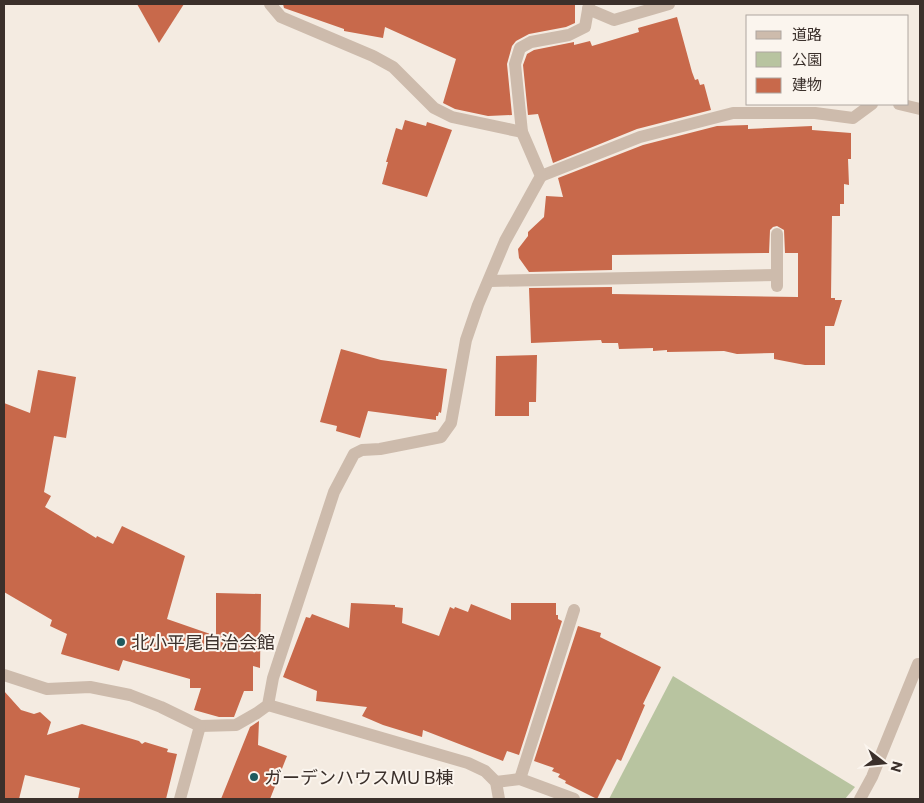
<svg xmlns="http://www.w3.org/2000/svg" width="924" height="803" font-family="Commissioner,'Noto Sans JP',sans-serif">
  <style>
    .green { fill: #b8c4a0 }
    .building { fill: #c8694b }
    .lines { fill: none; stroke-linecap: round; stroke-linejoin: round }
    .minor { stroke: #cdbbac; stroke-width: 12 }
    .poi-dot { fill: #1f5a5e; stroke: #fbf5ee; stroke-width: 2 }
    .labels { text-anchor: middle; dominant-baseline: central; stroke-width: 4; stroke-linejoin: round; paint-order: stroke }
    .poi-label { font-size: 18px; fill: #3b302b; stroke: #fbf5ee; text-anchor: start }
  </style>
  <rect width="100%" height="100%" fill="#f4ebe1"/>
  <path class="green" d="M 673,676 L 855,787 L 845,799 L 609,799 Z"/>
  <g class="building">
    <path d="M 137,4 L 184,4 L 159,43 Z"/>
    <path d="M 283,4 L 575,4 L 575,23 L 566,27 L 529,34 L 516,41 L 512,46 L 507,64 L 512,115 L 488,116 L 455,109 L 443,103 L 456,59 L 385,27 L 383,38 L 344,31 L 344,29 L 284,8 Z"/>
    <path d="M 677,17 L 692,72 L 695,80 L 698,79 L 700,85 L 704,84 L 711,110 L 637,129 L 553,163 L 538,114 L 528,115 L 523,65 L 527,54 L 534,50 L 574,42 L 574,45 L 590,41 L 592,46 L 639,32 L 638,28 Z"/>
    <path d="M 405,120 L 426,126 L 427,122 L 452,130 L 427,197 L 382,184 L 388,162 L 386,162 L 396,128 L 402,130 Z"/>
    <path d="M 748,125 L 748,129 L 812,126 L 812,130 L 851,133 L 851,159 L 848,159 L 849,185 L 844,184 L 844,204 L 840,204 L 840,216 L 832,216 L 831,298 L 835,298 L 835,300 L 842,300 L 834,326 L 825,326 L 825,365 L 805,365 L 774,359 L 774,353 L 737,354 L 724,351 L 667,352 L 667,350 L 653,351 L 653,348 L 619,349 L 618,343 L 602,343 L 601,340 L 531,343 L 529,288 L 612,287 L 612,294 L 798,297 L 798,253 L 785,253 L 784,230 L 777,226 L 773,227 L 770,230 L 769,253 L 612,255 L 612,270 L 529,272 L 519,258 L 518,249 L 528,236 L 528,232 L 544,217 L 546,196 L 563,197 L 558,178 L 643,145 L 717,126 Z"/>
    <path d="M 341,349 L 381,360 L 447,369 L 441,413 L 439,412 L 438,416 L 436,416 L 436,420 L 368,411 L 360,438 L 336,431 L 337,426 L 320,422 Z"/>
    <path d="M 537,355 L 536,402 L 529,402 L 529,416 L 495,416 L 496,356 Z"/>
    <path d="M 38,370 L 76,377 L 66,438 L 54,436 L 44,492 L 51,496 L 45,507 L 96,538 L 97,536 L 113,544 L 122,526 L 185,556 L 167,619 L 216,636 L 216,593 L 261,594 L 260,668 L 253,666 L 253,691 L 244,691 L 234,717 L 219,717 L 194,710 L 201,688 L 190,688 L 190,679 L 123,660 L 119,671 L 61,654 L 67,634 L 50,626 L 52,620 L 4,592 L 4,403 L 30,413 Z"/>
    <path d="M 351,603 L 395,605 L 395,607 L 403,608 L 402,623 L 439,636 L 450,607 L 454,609 L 455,607 L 468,612 L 471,604 L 511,620 L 511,603 L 556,603 L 556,615 L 558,615 L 558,619 L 562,621 L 519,755 L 507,751 L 503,761 L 423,730 L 422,737 L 383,725 L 362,716 L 367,707 L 316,701 L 317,691 L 283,677 L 306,617 L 310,618 L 312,614 L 349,628 Z"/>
    <path d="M 578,626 L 601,633 L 600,637 L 661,667 L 643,704 L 645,705 L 621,761 L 617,759 L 597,799 L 565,783 L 566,781 L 558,777 L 560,774 L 552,771 L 554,768 L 534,761 Z"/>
    <path d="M 4,691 L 21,710 L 34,714 L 40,712 L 51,722 L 47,735 L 82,724 L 139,741 L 142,744 L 145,742 L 168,749 L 167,752 L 177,754 L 166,799 L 78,799 L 80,788 L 25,775 L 19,799 L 4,799 Z"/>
    <path d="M 259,721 L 258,745 L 287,756 L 270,799 L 221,799 L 250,727 Z"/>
  </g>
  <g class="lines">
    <g class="minor">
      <path d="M 270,4 L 281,17 L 373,56 L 393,67 L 434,108 L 452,117 L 522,132"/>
      <path d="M 588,9 L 614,20 L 669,4"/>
      <path d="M 899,104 L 920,109"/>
      <path d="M 541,176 L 640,137 L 733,113 L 815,113 L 853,118 L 872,104"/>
      <path d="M 777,234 L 777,286"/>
      <path d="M 490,281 L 777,275"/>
      <path d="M 4,675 L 47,689 L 90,687 L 130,695 L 161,707 L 200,726 L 236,725 L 257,713 L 268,705 L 273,678 L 334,492 L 354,454 L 362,450 L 380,449 L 441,437 L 451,423 L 466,340 L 478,305 L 505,241 L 541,176 L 522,132 L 515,64 L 520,48 L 531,42 L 569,35 L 585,27 L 589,4"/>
      <path d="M 268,705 L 468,763 L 485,771 L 496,782 L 499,799"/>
      <path d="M 520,779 L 574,610"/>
      <path d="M 496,782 L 520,779 L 574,799"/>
      <path d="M 180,799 L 200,726"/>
      <path d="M 860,799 L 872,777 L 918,664 L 920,664"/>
    </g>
  </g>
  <g class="poi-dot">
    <circle cx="121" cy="642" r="5"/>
    <circle cx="254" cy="777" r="5"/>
  </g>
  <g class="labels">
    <g class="poi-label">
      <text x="131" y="642">北小平尾自治会館</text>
      <text x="264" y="777">ガーデンハウスMU B棟</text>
    </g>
  </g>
  <rect width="924" height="803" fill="none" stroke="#3b302b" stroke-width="10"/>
  <rect x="746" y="15" width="162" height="90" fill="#fbf5ee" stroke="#aea6a0"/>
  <rect x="756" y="31" width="25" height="8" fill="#cdbbac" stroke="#aea6a0"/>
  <text x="792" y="40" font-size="15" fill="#3b302b">道路</text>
  <rect x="756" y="52" width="25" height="15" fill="#b8c4a0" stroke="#aea6a0"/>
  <text x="792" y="65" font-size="15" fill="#3b302b">公園</text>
  <rect x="756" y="78" width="25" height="15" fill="#c8694b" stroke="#aea6a0"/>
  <text x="792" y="90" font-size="15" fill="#3b302b">建物</text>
  <g transform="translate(884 763) rotate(106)" stroke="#fbf5ee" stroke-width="4" paint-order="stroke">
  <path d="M0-4L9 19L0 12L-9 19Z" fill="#3b302b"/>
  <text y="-8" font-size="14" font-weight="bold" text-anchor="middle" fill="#3b302b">N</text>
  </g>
</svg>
